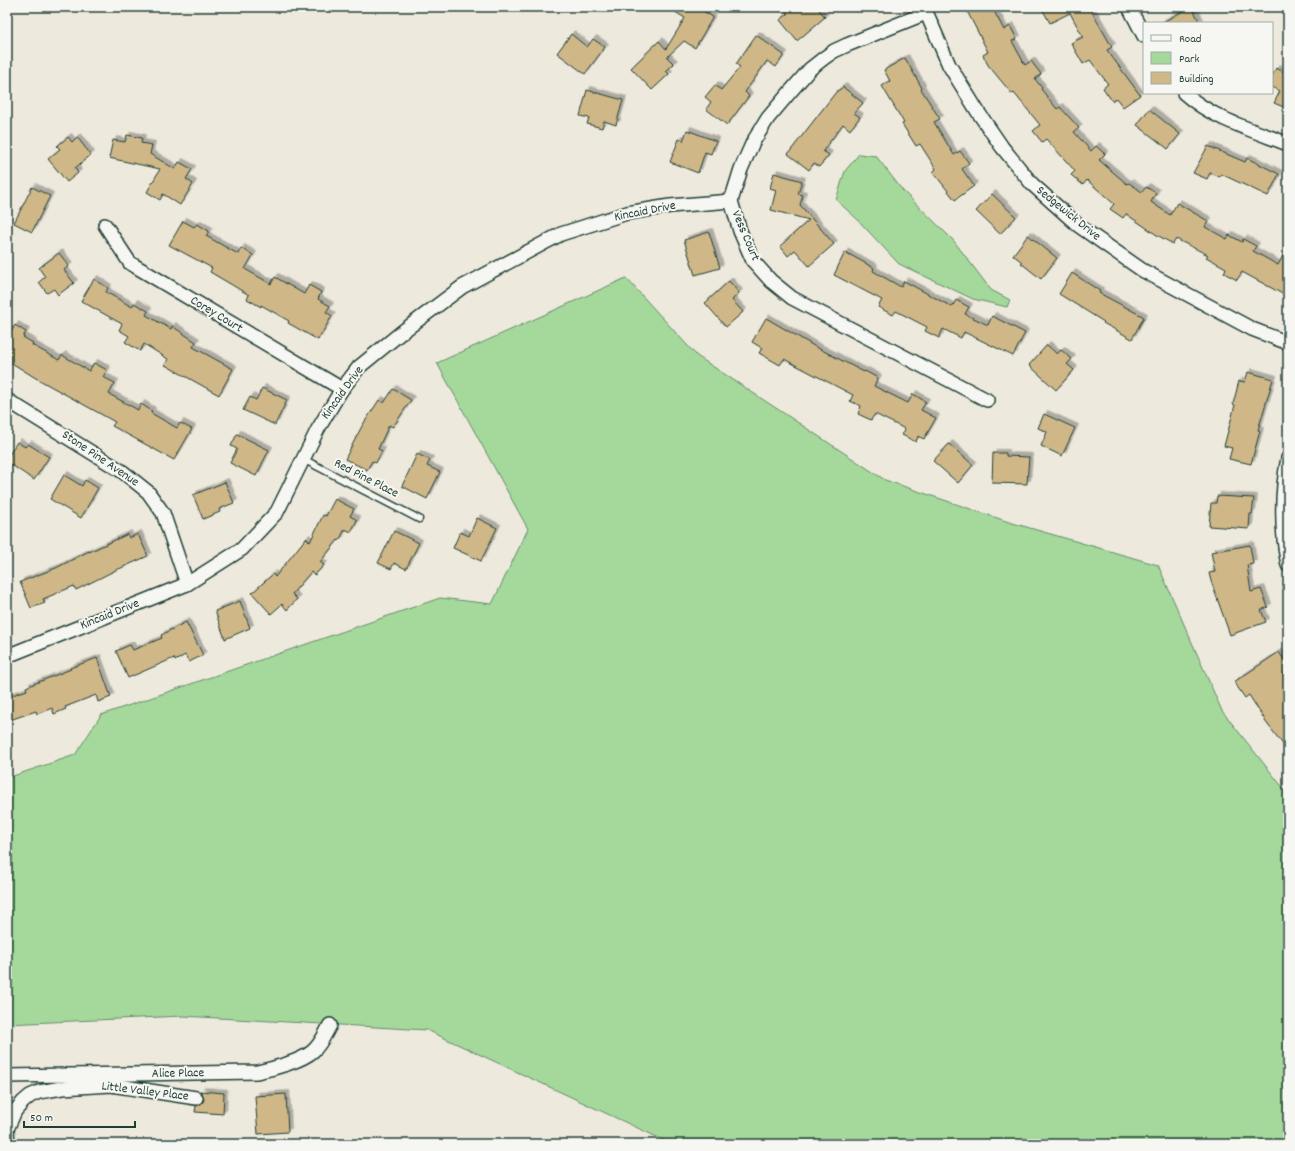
<svg xmlns="http://www.w3.org/2000/svg" width="1295" height="1151" viewBox="0 0 1295 1151" font-family="Dekko,sans-serif">
<style>
.green{fill:#a5d99b;stroke:#628b68}
.building{fill:#cfb787;stroke:#1f3d34;filter:url(#shadow)}
.lines{fill:none;stroke-linecap:round;stroke-linejoin:round}
.lane-casing{stroke:#1f3d34;stroke-width:9}
.street-casing{stroke:#1f3d34;stroke-width:16}
.lane{stroke:#f6f6f2;stroke-width:6}
.street{stroke:#f6f6f2;stroke-width:13}
.labels{text-anchor:middle;dominant-baseline:central;stroke-width:4;stroke-linejoin:round;paint-order:stroke}
.street-label{font-size:13px;fill:#1f3d34;stroke:#f6f6f2}
</style>
<defs>
<filter id="shadow"><feDropShadow dx="3.5" dy="-3.5" stdDeviation="0" flood-color="#0004"/></filter>
</defs>
<rect width="100%" height="100%" fill="#eee9dd"/>
<filter id="ink" filterUnits="userSpaceOnUse"><feTurbulence type="fractalNoise" baseFrequency=".025" numOctaves="2"/><feDisplacementMap in="SourceGraphic" scale="8" xChannelSelector="R" yChannelSelector="G"/><feConvolveMatrix kernelMatrix="1 2 1 2 8 2 1 2 1" color-interpolation-filters="sRGB"/></filter>
<g filter="url(#ink)">
<g class="green">
<path d="M859,154L876,156L903,191L953,240L991,290L1010,300L1007,307L973,299L899,264L856,218L836,200L845,171Z"/>
<path d="M626,278L697,356L885,480L1009,522L1158,565L1222,711L1288,794V1144H672L427,1030L183,1016L7,1024V778L75,755L101,715L440,598L492,604L528,529L437,363Z"/>
</g>
<g class="building">
<path d="M667,7H696L713,17L695,48L684,41L667,57L674,64L666,71L669,74L652,90L631,68L659,41L666,49L685,18Z"/>
<path d="M782,7H817L825,17L797,41L780,20L788,14Z"/>
<path d="M965,7H992L1004,30L1010,26L1017,39L1012,41L1025,65L1031,61L1041,74L1035,79L1042,88L1041,89L1057,109L1060,107L1079,128L1074,132L1091,151L1096,146L1105,154L1099,160L1127,184L1129,183L1142,192L1146,187L1156,193L1151,202L1170,215L1177,203L1208,221L1205,227L1227,239L1229,235L1242,242L1243,239L1256,246L1253,251L1278,265L1288,246V297L1242,272L1237,280L1224,273L1226,268L1206,257L1208,255L1176,239L1173,244L1157,235L1126,214L1123,218L1110,209L1114,204L1087,180L1083,185L1071,175L1075,171L1046,139L1042,142L1033,131L1040,125L1014,93L1012,94L988,65L983,55L988,52Z"/>
<path d="M1041,7H1089L1112,47L1107,50L1140,95L1123,107L1116,98L1112,101L1103,88L1108,84L1090,60L1083,64L1071,43L1083,37L1070,13L1050,23Z"/>
<path d="M1192,7L1200,23H1161L1191,7Z"/>
<path d="M571,34L587,47L593,39L605,47L585,74L557,53Z"/>
<path d="M756,35L784,55L776,67L767,61L745,92L749,96L727,125L706,109L711,102L705,97L715,85L721,90L740,67L736,64Z"/>
<path d="M905,58L922,88L921,89L940,119L934,122L954,155L960,151L969,163L962,169L974,186L955,200L933,172L936,169L920,144L916,146L902,124L904,123L882,86L890,81L884,70Z"/>
<path d="M1276,68L1288,74V109L1274,103L1280,91L1272,87V76Z"/>
<path d="M843,87L863,103L854,113L860,117L850,130L843,124L823,151L829,155L819,167L814,163L809,170L788,154L836,92Z"/>
<path d="M587,90L623,100L616,125L604,121L602,128L587,124L589,118L580,116Z"/>
<path d="M1149,109L1180,134L1168,149L1137,125Z"/>
<path d="M687,130L716,141L711,154L705,152L698,173L670,162L679,139L683,141Z"/>
<path d="M127,135L142,138L141,143L152,145L150,154L175,169L179,162L192,169L186,179L193,184L180,205L163,194L160,200L147,192L160,169L109,158L113,140L125,142Z"/>
<path d="M68,137L72,142L77,137L91,155L75,168L78,173L67,182L48,159L60,149L57,146Z"/>
<path d="M1208,146L1245,162L1247,158L1279,174L1268,196L1221,174L1220,177L1210,173L1207,179L1193,173Z"/>
<path d="M774,173L802,181L798,194L803,195L800,205L834,244L809,266L795,250L788,256L780,246L809,220L771,210L776,190L770,188Z"/>
<path d="M32,187L50,196L32,232L14,223Z"/>
<path d="M992,194L1016,217L1000,234L976,211Z"/>
<path d="M183,221L194,227L197,224L209,231L206,236L238,254L241,248L253,255L245,269L271,284L275,277L304,294L309,285L321,292L318,299L330,306L326,312L332,316L318,340L288,323L289,321L261,305V307L247,299L249,295L210,272L212,268L169,245Z"/>
<path d="M709,232L720,268L695,275L684,240Z"/>
<path d="M1028,235L1057,258L1041,279L1021,263L1022,262L1013,255Z"/>
<path d="M845,252L874,268L873,271L901,287L904,281L952,307L956,300L969,307L965,314L988,325L992,316L1025,333L1013,356L964,332L961,338L943,329L939,338L925,331L927,327L896,311L893,315L878,307L882,300L834,275Z"/>
<path d="M59,253L69,266L64,270L74,283L58,295L54,289L47,293L39,282L45,277L39,268Z"/>
<path d="M1072,273L1100,291L1099,293L1144,317L1132,339L1103,323L1104,322L1059,294Z"/>
<path d="M94,279L108,288L106,292L132,307L134,303L148,311L146,315L171,329L172,326L196,342L193,347L233,369L219,395L165,365L168,359L144,344L140,351L125,342L129,336L119,330L122,324L81,301Z"/>
<path d="M729,281L739,293L732,300L743,312L726,327L705,303Z"/>
<path d="M766,318L814,346L864,372L865,371L878,378L874,386L908,403L913,394L926,402L921,410L936,418L924,439L918,436L916,442L902,435L905,429L875,414L871,420L858,414L861,406L850,401L853,395L784,359L780,365L759,353L762,348L752,342Z"/>
<path d="M15,325L26,332L23,337L33,343L32,345L59,360L62,355L89,371L94,363L107,370L103,377L115,383L109,394L138,410L141,404L152,411L151,413L177,428L180,423L192,429L174,460L112,426L115,422L34,377L7,360V329L11,332Z"/>
<path d="M1047,345L1057,354L1061,350L1072,359L1067,364L1074,370L1056,390L1029,365Z"/>
<path d="M1248,372L1273,379L1258,430L1260,431L1251,464L1229,459L1232,448L1224,446L1235,405L1233,404L1239,381L1245,382Z"/>
<path d="M262,388L287,400L275,425L243,410L250,397L256,400Z"/>
<path d="M393,389L411,400L393,427L389,425L378,449L382,451L376,463L372,461L367,470L345,459L362,426L379,400L384,403Z"/>
<path d="M1044,414L1075,428L1062,456L1041,446L1047,432L1038,428Z"/>
<path d="M237,434L269,450L256,476L230,463L237,449L231,446Z"/>
<path d="M17,442L25,447L28,444L49,457L34,480L7,462V458Z"/>
<path d="M949,444L973,465L958,483L933,461Z"/>
<path d="M993,453H1006V456L1029,457L1027,484L992,483Z"/>
<path d="M417,454L430,460L427,466L440,472L427,499L402,486Z"/>
<path d="M64,475L82,486L85,480L98,488L81,518L50,499Z"/>
<path d="M225,482L234,503L219,509L220,512L203,519L193,495Z"/>
<path d="M1217,496L1254,498L1252,514H1250L1249,529L1209,526L1211,503H1216Z"/>
<path d="M335,499L354,509L350,516L357,520L351,532L345,529L339,541L338,540L320,562L324,565L315,575L311,572L292,594L297,599L287,610L282,604L271,614L252,593L273,574L275,577L306,538L310,542L323,515L326,516Z"/>
<path d="M477,518L497,528L481,561L453,548L460,532L469,536Z"/>
<path d="M394,531L419,543L406,569L394,563L391,569L378,563Z"/>
<path d="M128,534L129,538L138,534L148,556L119,569H118L76,590L74,586L43,599L45,603L31,608L20,582L56,568L89,551V552Z"/>
<path d="M1250,545L1253,564L1247,565L1251,592L1261,589L1268,607L1261,610L1266,622L1230,635L1211,581L1209,573L1215,572L1211,552Z"/>
<path d="M240,601L250,628L225,639L215,611Z"/>
<path d="M186,622L203,655L189,662L185,655L175,661L174,658L128,678L116,651L130,645L133,650L162,638L161,635Z"/>
<path d="M1279,652L1288,666V670L1283,674L1288,681V751L1265,721V720L1249,695L1245,698L1234,682Z"/>
<path d="M97,658L111,697L98,702L96,695L65,707L66,709L54,714L52,708L37,714L36,711L7,721V697L27,690L26,687L71,669L70,668Z"/>
<path d="M200,1091L224,1093L223,1114L195,1112L196,1106L202,1103L204,1100L203,1095Z"/>
<path d="M286,1094L288,1132L258,1134L255,1096Z"/>
</g>
<g class="lines">
<defs>
<path id="lane" d="M303,459L419,519"/>
<g id="street">
<path d="M924,7L949,65L978,112L1002,147L1032,184L1079,226L1142,270L1252,329L1288,343"/>
<path d="M1129,7L1144,36"/>
<path d="M926,13L847,45L834,51L824,58L810,69L790,92L768,118L753,142L741,169L731,201L740,231L753,261L771,281L792,298L987,400"/>
<path d="M1184,93C1213,119 1252,130 1288,144"/>
<path d="M105,225L130,263L342,389"/>
<path d="M7,400L123,472L148,492L163,513L187,584"/>
<path d="M1288,458C1281,491 1281,532 1288,565"/>
<path d="M7,656L187,584L242,549L277,512L318,429L342,389L359,367L402,332L462,287L561,234L627,213L670,206L731,201"/>
<path d="M7,1076L257,1072C272,1069 302,1061 313,1051C321,1044 325,1034 330,1025"/>
<path d="M8,1144L7,1129L15,1111L23,1102L30,1096L39,1092L62,1088L111,1085L196,1098"/>
</g>
</defs>
<use href="#lane" class="lane-casing"/>
<use href="#street" class="street-casing"/>
<use href="#lane" class="lane"/>
<use href="#street" class="street"/>
</g>
</g>
<g class="labels">
<g class="street-label">
<text transform="translate(645 212) rotate(-11)">Kincaid Drive</text>
<text transform="translate(1068 214) rotate(39)">Sedgewick Drive</text>
<text transform="translate(745 236) rotate(67)">Vess Court</text>
<text transform="translate(216 315) rotate(31)">Corey Court</text>
<text transform="translate(343 393) rotate(-54)">Kincaid Drive</text>
<text transform="translate(100 459) rotate(34)">Stone Pine Avenue</text>
<text transform="translate(366 479) rotate(27)">Red Pine Place</text>
<text transform="translate(110 615) rotate(-22)">Kincaid Drive</text>
<text transform="translate(178 1074) rotate(-1)">Alice Place</text>
<text transform="translate(145 1092) rotate(7)">Little Valley Place</text>
</g>
</g>
<rect width="1295" height="1151" fill="none" stroke="#f6f6f2" stroke-width="24"/>
<rect x="12" y="12" width="1271" height="1127" fill="none" stroke="#1f3d34" stroke-width="1.5" filter="url(#ink)"/>
<rect x="1143" y="22" width="130" height="72" fill="#f6f6f2" stroke="#a0aca6"/>
<rect x="1151" y="35" width="20" height="6" fill="#f6f6f2" stroke="#a0aca6"/>
<text x="1179" y="42" font-size="12" fill="#1f3d34">Road</text>
<rect x="1151" y="52" width="20" height="12" fill="#a5d99b" stroke="#a0aca6"/>
<text x="1179" y="62" font-size="12" fill="#1f3d34">Park</text>
<rect x="1151" y="72" width="20" height="12" fill="#cfb787" stroke="#a0aca6"/>
<text x="1179" y="82" font-size="12" fill="#1f3d34">Building</text>
<path d="M24 1121v6h111v-6" fill="none" stroke="#1f3d34" stroke-width="2"/>
<text x="30" y="1121" font-size="12" fill="#1f3d34" stroke="#f6f6f2" stroke-width="3" paint-order="stroke">50 m</text>
</svg>
